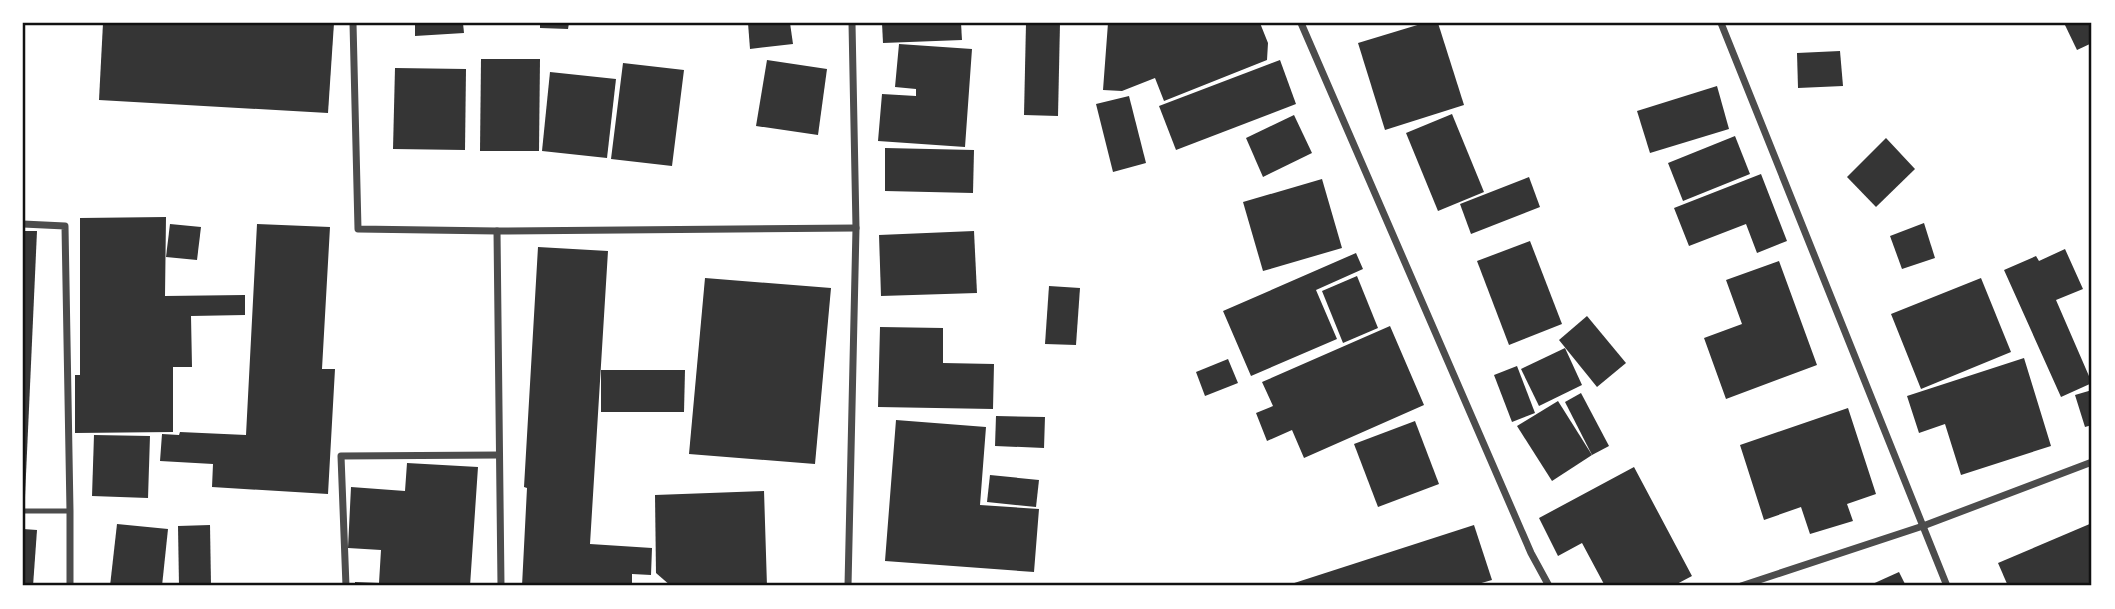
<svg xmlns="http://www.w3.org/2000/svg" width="2115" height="609" viewBox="0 0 2115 609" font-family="'Sofia Sans Condensed',sans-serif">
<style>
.building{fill:#353535}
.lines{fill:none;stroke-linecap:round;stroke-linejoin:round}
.service{stroke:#4c4c4c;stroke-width:5}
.minor{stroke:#4c4c4c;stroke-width:7}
.neatline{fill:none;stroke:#111;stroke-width:2.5}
</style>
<rect width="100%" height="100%" fill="#fff"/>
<g class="building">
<path d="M103,23H334L328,113L99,100Z"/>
<path d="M415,23H463L464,33L415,36Z"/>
<path d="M540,23H569L568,29L540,28Z"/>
<path d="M748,23H790L793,44L750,49Z"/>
<path d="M882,23H961L962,40L883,43Z"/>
<path d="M1026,23H1060L1058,116L1024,115Z"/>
<path d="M1108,23H1260L1268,43L1267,60L1164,101L1155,78L1122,91L1103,90Z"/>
<path d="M1424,23H1438L1464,105L1385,130L1358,43Z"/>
<path d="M2064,23H2092V43L2077,50Z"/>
<path d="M899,44L972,49L965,147L878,141L882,94L916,96V89L895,87Z"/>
<path d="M1840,51L1843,86L1798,88L1797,53Z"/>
<path d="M481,59H540L539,151H480Z"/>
<path d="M767,60L827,69L818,135L756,126Z"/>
<path d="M1280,60L1296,104L1176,150L1159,106Z"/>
<path d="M623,63L684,70L672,166L611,159Z"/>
<path d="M395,68L466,69L465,150L393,149Z"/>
<path d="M550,72L616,79L607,158L542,151Z"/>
<path d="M1717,86L1729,129L1650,153L1637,111Z"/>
<path d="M1129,96L1146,163L1113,172L1096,104Z"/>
<path d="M1452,114L1484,192L1438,211L1406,133Z"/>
<path d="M1294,115L1312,153L1263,177L1246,138Z"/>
<path d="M1735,136L1750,174L1683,201L1668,163Z"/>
<path d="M1886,138L1915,169L1876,207L1847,177Z"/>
<path d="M885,148L974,150L973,193L885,191Z"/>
<path d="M1761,174L1787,241L1757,253L1746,224L1689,246L1674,208Z"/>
<path d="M1529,177L1540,207L1471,234L1460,204Z"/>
<path d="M1322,179L1342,248L1263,271L1243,202Z"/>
<path d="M166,217L165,296L245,295V315L191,316L192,367H173V432L75,433V375H80V218Z"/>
<path d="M1924,223L1935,258L1902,269L1890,236Z"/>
<path d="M170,224L201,227L197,260L166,257Z"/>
<path d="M257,224L330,227L322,369H335L328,494L212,487L213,464L160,461L162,434L179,435L180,432L246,435Z"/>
<path d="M23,231H37L25,497H23Z"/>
<path d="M974,231L977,293L881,296L879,235Z"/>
<path d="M1530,241L1562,324L1509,345L1477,261Z"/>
<path d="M538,247L608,251L590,544L652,548L651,575L632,574V586H522L527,488L524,487Z"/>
<path d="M2065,249L2083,289L2056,300L2092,383L2061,397L2004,270L2036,256L2039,261Z"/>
<path d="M1356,253L1363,269L1316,290L1337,339L1251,376L1223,311Z"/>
<path d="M1779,261L1817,365L1726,399L1704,338L1742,324L1726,280Z"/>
<path d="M1357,276L1378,328L1343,343L1322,291Z"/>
<path d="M705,278L831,288L815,464L689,454Z"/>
<path d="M1981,278L2011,352L1921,389L1891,314Z"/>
<path d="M1049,286L1080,288L1076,345L1045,344Z"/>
<path d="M1587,316L1626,363L1597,387L1559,340Z"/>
<path d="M1390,326L1424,405L1304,458L1292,430L1267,441L1256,413L1273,406L1262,382Z"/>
<path d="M880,327L943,328V363L994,364L993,409L878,407Z"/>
<path d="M1565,348L1582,385L1539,406L1521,369Z"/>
<path d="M2024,358L2051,446L1961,475L1945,424L1919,433L1907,396Z"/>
<path d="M1228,359L1238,383L1205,396L1196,372Z"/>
<path d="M1517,366L1535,413L1512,422L1494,375Z"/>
<path d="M601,370H685L684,412H601Z"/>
<path d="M2092,390V425L2085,427L2075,395Z"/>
<path d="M1581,393L1609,446L1592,455L1565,402Z"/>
<path d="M1558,401L1592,455L1552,481L1517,426Z"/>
<path d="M1848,408L1876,494L1847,504L1853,521L1810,534L1801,507L1764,520L1740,445Z"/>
<path d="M996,416L1045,417L1044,448L995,446Z"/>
<path d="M896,420L986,427L980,505L1039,509L1034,572L885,561Z"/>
<path d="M1415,421L1439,484L1378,507L1354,444Z"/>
<path d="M94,435L150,436L148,498L92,496Z"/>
<path d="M407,463L478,467L470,586H355V582L379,583L381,550L348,548L351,487L405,491Z"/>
<path d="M1634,467L1692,576L1673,586H1605L1582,543L1558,556L1539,518Z"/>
<path d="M990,475L1039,480L1036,507L987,502Z"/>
<path d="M764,491L767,586H671L656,573L655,495Z"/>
<path d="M2092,523V582L2081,586H2008L1998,563Z"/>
<path d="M117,524L168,529L162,586H110Z"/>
<path d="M210,525L211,585L179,586L178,526Z"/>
<path d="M1474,525L1492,580L1471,586H1285Z"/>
<path d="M23,529L37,530L33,586H23Z"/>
<path d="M1899,572L1906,586H1868Z"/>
</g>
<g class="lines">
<path class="service" d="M23,511H70"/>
<g class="minor">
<path d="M353,23L358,229L497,231L856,228"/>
<path d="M1301,23L1531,553L1549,586"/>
<path d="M1721,23L1947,586"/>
<path d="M23,224L65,226L70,511V586"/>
<path d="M497,231L501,586"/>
<path d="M346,586L341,456L499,455"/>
<path d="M848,586L856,228L852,23"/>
<path d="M1741,586L1923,526L2092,462"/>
</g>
</g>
<rect width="2115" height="609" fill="none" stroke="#ffffff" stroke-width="49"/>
<rect x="24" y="24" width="2066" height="560" class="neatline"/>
</svg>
